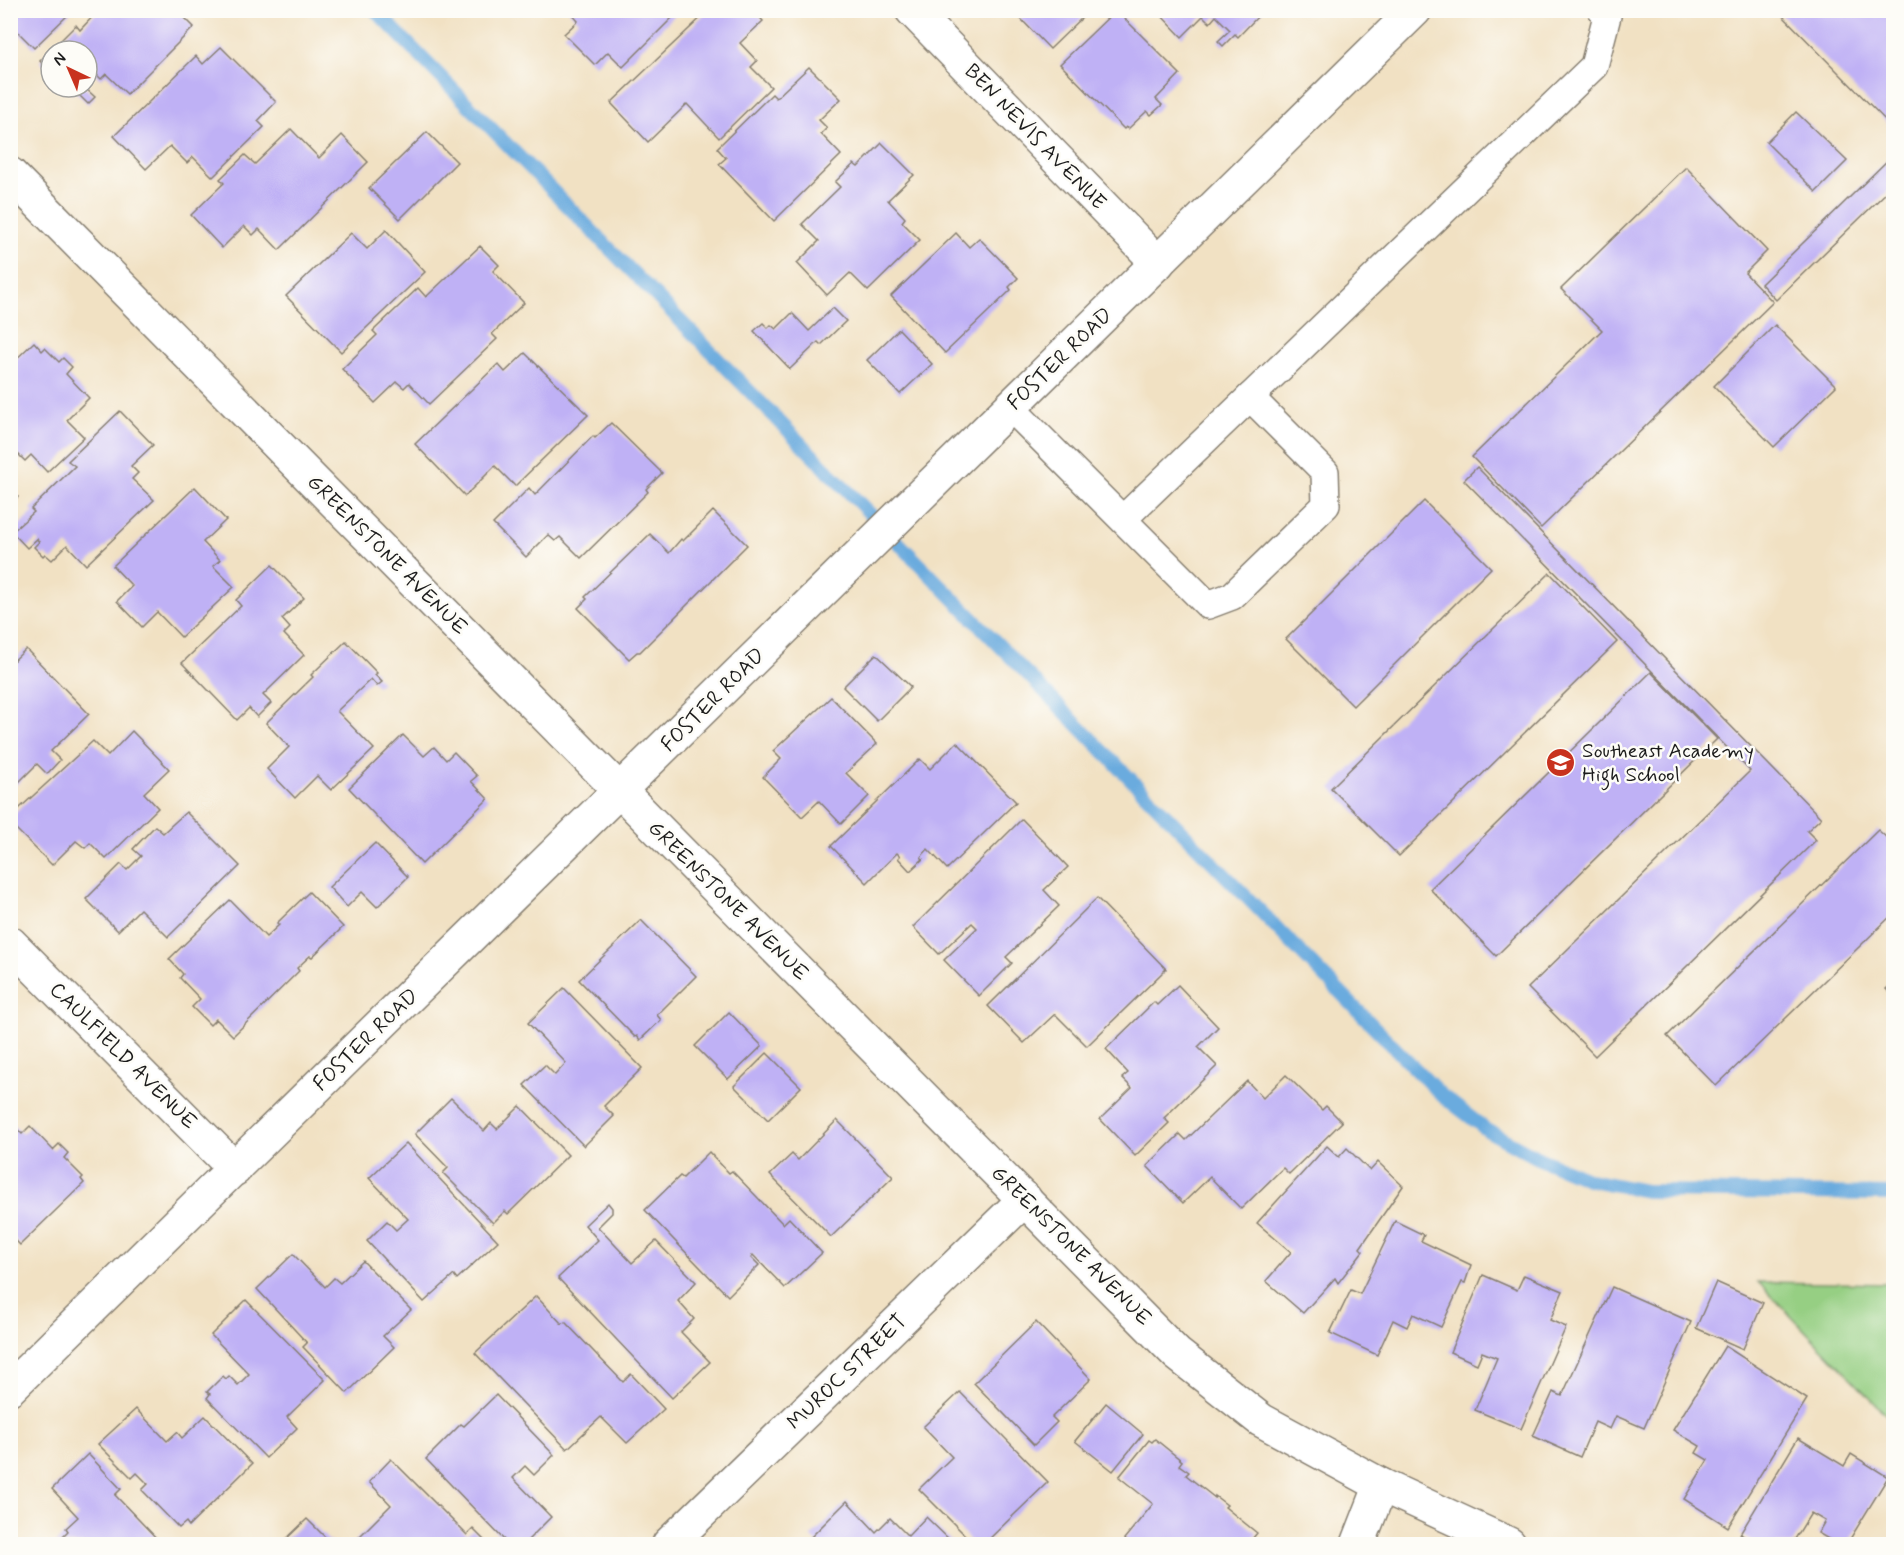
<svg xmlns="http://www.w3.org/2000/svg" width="1904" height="1555" viewBox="0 0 1904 1555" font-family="Mynerve,sans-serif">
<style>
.green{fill:#96cf83;stroke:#597650;stroke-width:1.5}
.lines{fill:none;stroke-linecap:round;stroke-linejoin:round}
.stream{stroke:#6aabde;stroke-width:14}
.building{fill:#bfb1f5}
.lane-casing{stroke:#867e70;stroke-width:30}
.street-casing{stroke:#867e70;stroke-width:36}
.lane{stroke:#fff;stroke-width:27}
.street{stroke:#fff;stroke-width:33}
.labels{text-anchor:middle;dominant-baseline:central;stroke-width:5;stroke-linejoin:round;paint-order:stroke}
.street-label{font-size:21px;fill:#1c1c1c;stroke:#fdfcf7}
.poi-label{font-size:21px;fill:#1c1c1c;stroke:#fdfcf7;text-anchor:start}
</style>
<rect width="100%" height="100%" fill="#fdfcf7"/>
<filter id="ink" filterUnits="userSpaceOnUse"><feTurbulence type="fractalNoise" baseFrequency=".0167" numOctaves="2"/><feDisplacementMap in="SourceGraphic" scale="12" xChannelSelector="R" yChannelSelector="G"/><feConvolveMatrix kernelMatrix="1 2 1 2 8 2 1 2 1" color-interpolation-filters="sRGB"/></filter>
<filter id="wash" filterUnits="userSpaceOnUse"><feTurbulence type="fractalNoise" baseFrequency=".008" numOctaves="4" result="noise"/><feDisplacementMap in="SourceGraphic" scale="24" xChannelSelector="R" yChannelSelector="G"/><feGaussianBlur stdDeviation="1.35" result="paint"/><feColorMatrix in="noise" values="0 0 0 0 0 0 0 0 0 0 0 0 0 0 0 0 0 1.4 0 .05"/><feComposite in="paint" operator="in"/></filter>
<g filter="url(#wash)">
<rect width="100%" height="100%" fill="#f1e1c3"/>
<path class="green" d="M1758,1282L1893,1284V1422Z"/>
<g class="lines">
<path class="stream" d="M375,10L1440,1094L1487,1130L1540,1159L1590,1180L1646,1191L1894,1194"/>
</g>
<g id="blocks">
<g class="building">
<path d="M10,10H73L34,48L10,24Z"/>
<path d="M99,10H189L183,16L194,27L127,94L106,74L101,79L94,72L87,79V51H51V73L40,61L76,25L80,30Z"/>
<path d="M568,10H680L623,67L608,52L595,65L564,34L578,21Z"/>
<path d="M709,10H753L763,21L740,43L757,61L751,67L771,87L719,138L687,104L648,142L611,103Z"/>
<path d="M1018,10H1079L1084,16L1050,49L1020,18L1023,15Z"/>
<path d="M1116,10L1180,74L1156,99L1162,105L1151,115L1147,111L1128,129L1126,127L1124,129L1060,64Z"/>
<path d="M1156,10H1264L1238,37L1235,34L1223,46L1218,41L1230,30L1216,16L1210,23L1203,16L1182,37Z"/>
<path d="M1777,10H1894V129Z"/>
<path d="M221,47L276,102L258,121L264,127L213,177L193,157L187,163L170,146L146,169L114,136L196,56L203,64Z"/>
<path d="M809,67L841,99L819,120L827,128L821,134L841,155L774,221L719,164L726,158L717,148L772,94L776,98Z"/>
<path d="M65,87H84L95,97L88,104L75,91L72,94Z"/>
<path d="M1796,112L1847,161L1816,192L1766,142Z"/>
<path d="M291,129L319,158L342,135L368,162L279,250L259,229L253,235L244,226L222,248L191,215L224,183L220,179L245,155L255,164Z"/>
<path d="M427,132L457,162L400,219L369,188Z"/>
<path d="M882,143L914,175L888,200L905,218L902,222L920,240L868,291L850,273L827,295L797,263L819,241L802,224L840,187L835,182L854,164L858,167Z"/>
<path d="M1894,154V185L1776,300L1761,284Z"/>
<path d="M1686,167L1767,251L1745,273L1773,302L1541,528L1472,457L1602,330L1561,289Z"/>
<path d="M386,230L425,272L341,352L286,296L351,233L367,249Z"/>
<path d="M956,233L969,247L979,238L1018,278L1009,287L1011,290L945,353L891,296Z"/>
<path d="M480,246L499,265L493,271L524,303L492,334L497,339L429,404L409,383L404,388L397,382L375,403L342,369L377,335L373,331L418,288L426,297Z"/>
<path d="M833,308L846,321L821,345L818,342L790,369L754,331L763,323L768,328L771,325L776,329L792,313L809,331Z"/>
<path d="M1775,325L1836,386L1774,447L1714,386Z"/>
<path d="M899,329L932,364L900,394L867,360Z"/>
<path d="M34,342L42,351L45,348L59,362L63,358L72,367L66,374L89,398L67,420L84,437L47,472L31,455L25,461L10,446V365Z"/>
<path d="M525,353L588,415L515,486L495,466L465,496L415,444L498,364L505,372Z"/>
<path d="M120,411L153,445L131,466L138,473L132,479L154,500L86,565L67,545L52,560L45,554L43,556L34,547L39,542L37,539L27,548L12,532L34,512L31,509L75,466L68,461Z"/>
<path d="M611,423L662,473L646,489L648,492L581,558L560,537L555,541L548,535L526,557L493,524L529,488L535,495L593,436L595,438Z"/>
<path d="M1477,467L1821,818L1807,831L1816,840L1595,1056L1528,988L1750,771L1464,480Z"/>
<path d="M195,487L226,520L203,542L220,560L213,566L234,587L181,637L157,612L142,627L117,601L132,586L113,566Z"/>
<path d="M10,489L18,497L10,503Z"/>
<path d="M1424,501L1491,568L1353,706L1286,639Z"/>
<path d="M713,511L747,545L640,652H637L629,659L578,608L587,599L585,597L650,534L669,553L681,539L683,541Z"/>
<path d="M272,565L304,598L282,619L290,628L284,634L304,655L263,695L271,703L257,717L249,708L237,720L182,663L241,606L236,600Z"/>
<path d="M1550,573L1617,642L1399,856L1331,788Z"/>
<path d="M346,641L377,673L375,675L382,682L377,686L371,679L337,711L374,749L331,790L317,776L295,798L267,769L289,747L266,723L313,677L311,675Z"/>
<path d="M26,649L89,714L51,751L60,760L47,774L37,764L16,785L10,779V664Z"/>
<path d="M876,654L911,687L877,721L843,687Z"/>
<path d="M1651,672L1717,739L1496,956L1430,889Z"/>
<path d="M831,697L877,744L846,773L869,796L841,824L819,801L802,817L763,777L781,759L773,751Z"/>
<path d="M132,731L169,769L144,793L158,808L106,859L90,843L85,848L76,841L52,865L10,823V817L93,741L108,756Z"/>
<path d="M403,735L424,756L434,747L446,760L454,752L477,776L471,781L488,799L422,864L349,788Z"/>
<path d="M957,742L1016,802L947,869L928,849L921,857L923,859L910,871L898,858L900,856L897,853L867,883L831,846L920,759L930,769Z"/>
<path d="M186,812L240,866L168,937L140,909L118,931L86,899L121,864L127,870L141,856L133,849L155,826L163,833Z"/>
<path d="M1022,819L1068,867L1044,890L1059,906L1006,957L1012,963L979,996L944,960L977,928L972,923L939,954L913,927Z"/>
<path d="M1878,830L1894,844V913L1716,1086L1667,1036Z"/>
<path d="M375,843L408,877L377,907L362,892L347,907L329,887Z"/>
<path d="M309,892L343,927L312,957L310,956L297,968L299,971L233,1036L216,1019L210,1025L192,1007L200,999L180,978L183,974L169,959L230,900L266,937L279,925L277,923Z"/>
<path d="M1097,898L1166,969L1087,1046L1055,1014L1024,1043L988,1006Z"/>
<path d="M641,920L696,976L657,1015L661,1020L640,1040L637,1036L635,1037L579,980Z"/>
<path d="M1894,982V997L1886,989Z"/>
<path d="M1178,985L1218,1027L1198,1047L1217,1066L1164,1118L1169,1123L1135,1156L1100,1119L1132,1088L1122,1078L1128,1073L1106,1049L1154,1002L1157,1005Z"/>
<path d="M564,988L642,1068L604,1106L614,1116L584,1146L524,1085L545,1065L555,1075L566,1063L528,1023Z"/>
<path d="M729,1012L762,1046L728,1079L695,1046Z"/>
<path d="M767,1053L801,1087L768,1120L734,1086Z"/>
<path d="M1286,1075L1322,1110L1326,1106L1342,1122L1289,1174L1283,1168L1241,1209L1210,1177L1183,1203L1147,1166L1180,1134L1186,1140L1247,1081L1263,1098Z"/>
<path d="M451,1098L484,1131L491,1123L497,1129L520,1106L568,1155L508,1214L505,1211L493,1223L443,1173L448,1168L415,1134Z"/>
<path d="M837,1120L893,1177L831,1237L770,1175L792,1154L798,1160Z"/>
<path d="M10,1122L22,1134L30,1126L53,1150L59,1144L68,1153L64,1158L83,1177L81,1179L84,1183L20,1245L10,1235Z"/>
<path d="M406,1143L498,1241L457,1279L454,1275L424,1302L367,1241L387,1221L396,1230L408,1219L369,1178Z"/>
<path d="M1327,1146L1339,1157L1347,1148L1370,1171L1378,1162L1403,1186L1360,1248L1363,1251L1338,1283L1335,1278L1303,1313L1266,1281L1291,1252L1257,1223Z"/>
<path d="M709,1152L729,1173L732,1171L783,1224L789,1218L822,1253L785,1288L753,1255L751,1257L759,1265L728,1296L645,1210L680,1176L683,1178Z"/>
<path d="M608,1203L612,1208V1213L598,1227L632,1263L656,1241L696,1282L678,1301L694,1319L681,1332L710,1362L672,1398L558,1278L598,1240L585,1225Z"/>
<path d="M1395,1221L1424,1235L1421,1241L1471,1265L1465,1283L1462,1282L1441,1327L1413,1314L1407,1327L1393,1320L1377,1355L1330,1333L1351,1290L1360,1294Z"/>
<path d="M293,1254L325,1287L334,1278L340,1283L363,1261L411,1310L383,1336L394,1347L347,1393L303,1347L307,1343L257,1289Z"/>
<path d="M1483,1275L1517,1290L1524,1275L1563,1291L1550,1320L1566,1327L1521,1429L1475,1410L1497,1358L1482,1352L1477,1364L1450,1352Z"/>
<path d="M1716,1282L1763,1303L1743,1349L1696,1328Z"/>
<path d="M1612,1287L1691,1322L1644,1428L1616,1416L1610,1429L1595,1422L1580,1457L1533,1436L1553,1392L1562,1396Z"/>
<path d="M536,1296L562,1324L565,1322L623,1382L631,1374L664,1409L627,1443L601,1417L567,1449L475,1353Z"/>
<path d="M246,1300L325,1380L287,1417L297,1428L266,1458L207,1398L210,1394L207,1392L223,1376L226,1379L229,1376L238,1385L249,1374L211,1335Z"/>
<path d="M1036,1322L1091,1379L1052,1417L1057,1422L1034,1445L974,1383Z"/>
<path d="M1725,1346L1807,1399L1728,1527L1684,1499L1708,1460L1696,1453L1700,1446L1673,1430Z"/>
<path d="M960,1392L1048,1482L984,1544H974L919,1489L952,1457L923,1427Z"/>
<path d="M496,1395L554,1455L534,1475L525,1466L513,1478L551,1517L524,1544H508L426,1459L461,1424L464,1426Z"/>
<path d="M1106,1403L1143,1434L1113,1471L1075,1441Z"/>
<path d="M136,1409L167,1441L177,1432L182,1438L205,1416L252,1464L189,1526L186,1522L179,1528L142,1490L148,1484L137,1473L132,1478L98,1444Z"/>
<path d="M1798,1438L1844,1466L1851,1454L1888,1477L1847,1544H1837L1818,1533L1825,1521L1811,1513L1792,1544H1757L1740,1534Z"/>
<path d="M1155,1439L1182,1461L1179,1465L1189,1472L1186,1475L1215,1498V1496L1227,1505L1225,1507L1257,1533L1248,1544H1131L1124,1539L1153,1504L1119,1477L1149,1440L1152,1442Z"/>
<path d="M88,1454L121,1489L115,1495L162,1544H55L68,1531L66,1528L78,1517L52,1489Z"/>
<path d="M391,1459L467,1535L473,1529L488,1544H352L391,1505L369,1482Z"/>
<path d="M847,1501L876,1532L890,1518L908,1536L926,1517L954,1544H819L811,1537Z"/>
<path d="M307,1519L332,1544H281Z"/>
</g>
</g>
</g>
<g filter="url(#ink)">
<use href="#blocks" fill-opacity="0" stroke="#867e70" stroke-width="1.5"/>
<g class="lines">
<defs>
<g id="lane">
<path d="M1011,408L1208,605L1232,596L1326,505L1325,472L1250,397L1594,66L1607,16L1602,10"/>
<path d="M1123,519L1250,397"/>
</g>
<g id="street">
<path d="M912,10L1158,263"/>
<path d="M10,174L1177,1354L1261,1420L1381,1485L1509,1544"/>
<path d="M10,943L235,1169"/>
<path d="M10,1388L1415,10"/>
<path d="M669,1544L1025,1199"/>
<path d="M1358,1544L1381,1485"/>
</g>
</defs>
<use href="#lane" class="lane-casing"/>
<use href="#street" class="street-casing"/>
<use href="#lane" class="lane"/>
<use href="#street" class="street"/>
</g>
</g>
<defs>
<symbol id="school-disc" viewBox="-11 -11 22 22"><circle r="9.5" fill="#c8321e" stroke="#fdfcf7"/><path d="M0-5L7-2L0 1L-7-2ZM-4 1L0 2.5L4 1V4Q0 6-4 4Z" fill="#fff"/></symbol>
</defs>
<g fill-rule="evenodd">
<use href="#school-disc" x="1544" y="746" width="33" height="33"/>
</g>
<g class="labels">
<g class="street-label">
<text transform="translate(1035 137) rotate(46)">BEN NEVIS AVENUE</text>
<text transform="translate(1060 359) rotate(-44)">FOSTER ROAD</text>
<text transform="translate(387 555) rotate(45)">GREENSTONE AVENUE</text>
<text transform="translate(713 700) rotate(-45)">FOSTER ROAD</text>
<text transform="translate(728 901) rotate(45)">GREENSTONE AVENUE</text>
<text transform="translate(366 1040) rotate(-44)">FOSTER ROAD</text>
<text transform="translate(123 1056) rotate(45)">CAULFIELD AVENUE</text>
<text transform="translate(1071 1246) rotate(45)">GREENSTONE AVENUE</text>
<text transform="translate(847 1372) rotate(-44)">MUROC STREET</text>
</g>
<g class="poi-label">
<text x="1582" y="751">Southeast Academy<tspan x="1582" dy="24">High School</tspan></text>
</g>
</g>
<rect width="1904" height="1555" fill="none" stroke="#fdfcf7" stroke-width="36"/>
<g transform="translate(69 69) rotate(316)"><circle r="28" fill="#fdfcf7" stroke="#a3a29f" stroke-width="1.5"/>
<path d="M0-4.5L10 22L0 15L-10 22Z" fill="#c8321e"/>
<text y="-9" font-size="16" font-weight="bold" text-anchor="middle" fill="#1c1c1c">N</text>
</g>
</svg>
